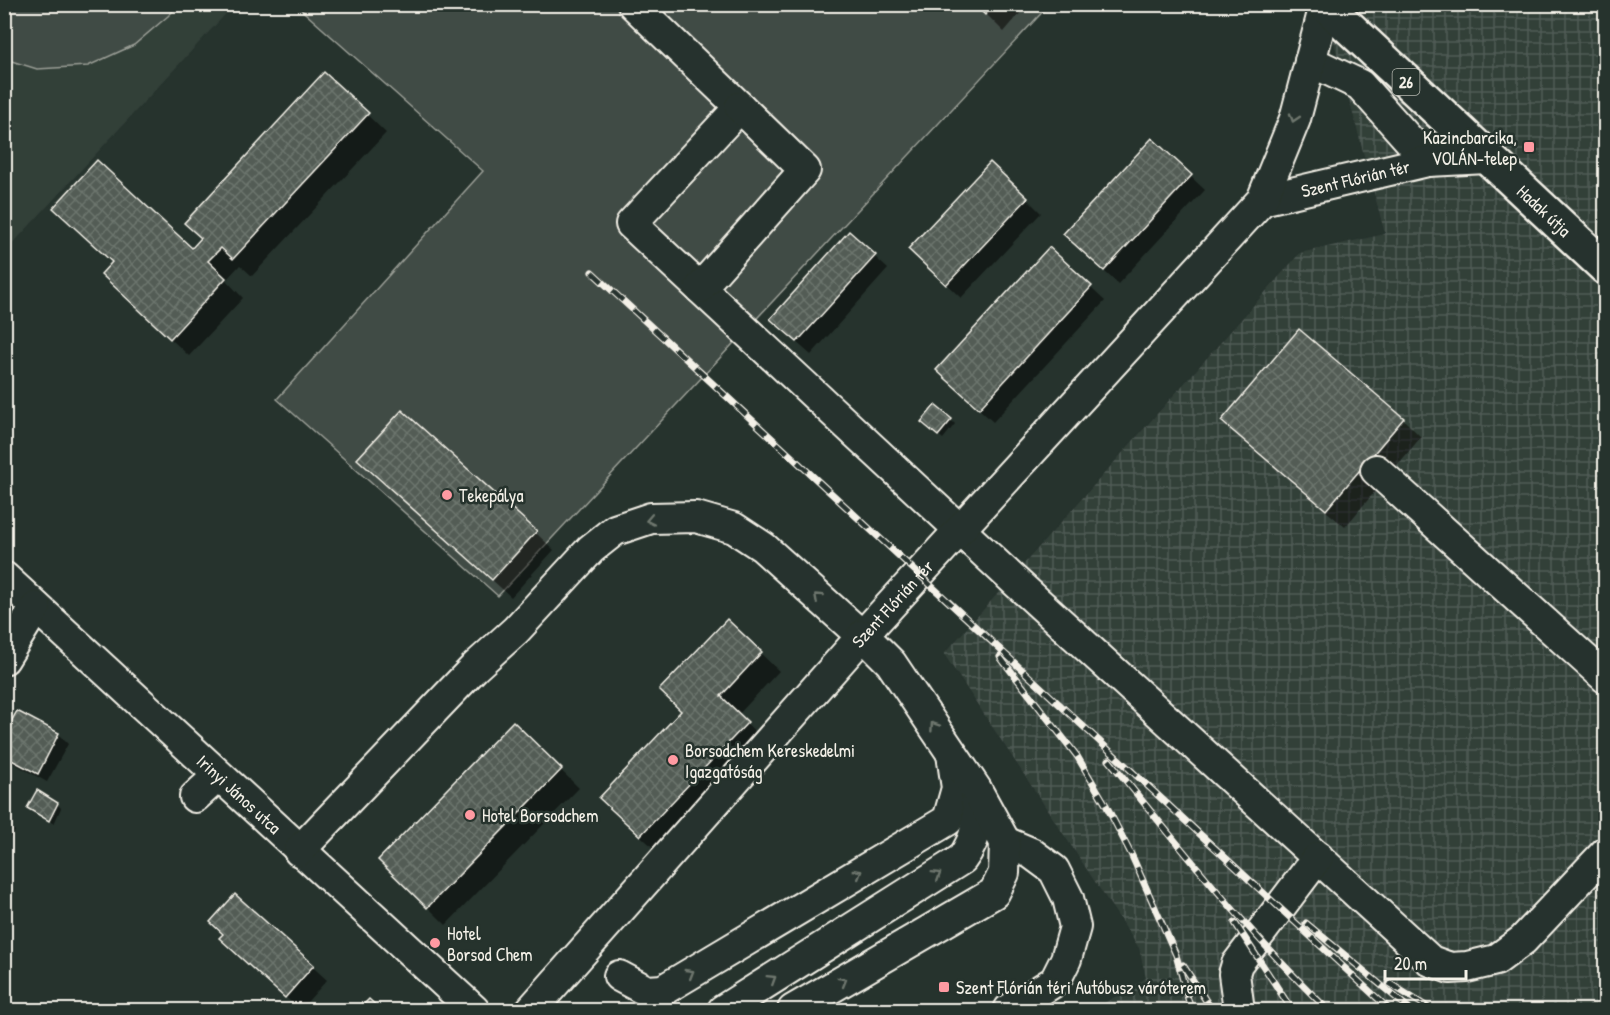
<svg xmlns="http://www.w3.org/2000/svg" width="1610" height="1015" viewBox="0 0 1610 1015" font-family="'Patrick Hand',sans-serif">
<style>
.built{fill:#333f39}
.industrial{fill:url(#industrial-grid)}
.grass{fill:#414b45;stroke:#9a9e96;stroke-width:1.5}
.shadow{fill:#0007}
.building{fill:url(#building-cross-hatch);stroke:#f4f1e8;stroke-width:1.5}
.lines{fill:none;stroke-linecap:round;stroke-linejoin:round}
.minor-casing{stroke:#f4f1e8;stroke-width:34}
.major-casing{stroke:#f4f1e8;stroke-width:38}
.minor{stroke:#26332d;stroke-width:30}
.major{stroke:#26332d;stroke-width:33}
.rail-casing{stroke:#f4f1e8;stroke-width:7}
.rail{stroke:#26332d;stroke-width:4.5;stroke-dasharray:14;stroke-linecap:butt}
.oneway{stroke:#6e766e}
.poi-dot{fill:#ff9aa2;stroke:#26332d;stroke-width:2}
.labels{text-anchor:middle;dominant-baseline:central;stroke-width:5;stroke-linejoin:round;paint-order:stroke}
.shield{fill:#26332d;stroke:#b6b8b0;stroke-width:1.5}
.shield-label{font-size:16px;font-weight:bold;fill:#f4f1e8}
.poi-label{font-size:18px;fill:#f4f1e8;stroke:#26332d;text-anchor:start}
.street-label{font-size:18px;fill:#f4f1e8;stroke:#26332d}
</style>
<defs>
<pattern id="industrial-grid" width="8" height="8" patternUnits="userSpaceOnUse" patternTransform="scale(1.5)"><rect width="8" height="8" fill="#333f39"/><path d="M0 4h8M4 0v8" fill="none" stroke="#515b56"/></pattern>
<pattern id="building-cross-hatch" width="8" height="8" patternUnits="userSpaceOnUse" patternTransform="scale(1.5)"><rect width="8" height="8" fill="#525c55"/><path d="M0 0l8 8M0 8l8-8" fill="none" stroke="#6c746d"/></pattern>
</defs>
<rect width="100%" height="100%" fill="#26332d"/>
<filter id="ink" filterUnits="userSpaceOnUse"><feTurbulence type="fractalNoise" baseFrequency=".0167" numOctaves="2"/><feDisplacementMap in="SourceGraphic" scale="12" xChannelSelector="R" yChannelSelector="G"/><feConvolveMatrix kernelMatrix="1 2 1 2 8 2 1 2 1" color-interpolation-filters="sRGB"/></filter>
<g filter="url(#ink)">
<path class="built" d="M5,5H234L5,252Z"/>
<path class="industrial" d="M1324,5H1605V1010H1093L1146,978L1139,948L944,654L1300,253L1385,234Z"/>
<g class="grass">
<path d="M4,5L5,4L179,5L168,16L134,45L88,66L37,69L5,59Z"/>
<path d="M296,5H1049L498,596L277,399L483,171Z"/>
</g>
<g class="shadow">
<path d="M976,4H1028L1004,32Z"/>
<path d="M325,74L386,133L252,276L240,265L226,280L243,298L189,356L121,292L192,250L202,239Z"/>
<path d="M1152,140L1205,190L1118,284L1079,248Z"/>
<path d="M1027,199L1041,213L961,298L924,263Z"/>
<path d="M1049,249L1105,301L993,422L952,384Z"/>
<path d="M874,256L888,269L811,355L786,333Z"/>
<path d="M1403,419L1421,437L1345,527L1241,439L1223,421Z"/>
<path d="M951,420L955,424L943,439L928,426Z"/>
<path d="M377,477L535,532L554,550L511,597Z"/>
<path d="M727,621L779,671L738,715L765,741L659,853L619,816L683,711Z"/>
<path d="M18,713L59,735L68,744L47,782L4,758V737Z"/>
<path d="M513,723L579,788L446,925L380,860Z"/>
<path d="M57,804L61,808L54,824L29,808Z"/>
<path d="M4,821L15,831L4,849Z"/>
<path d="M235,896L327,980L300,1010L235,952L224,935Z"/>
</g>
<g class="building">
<path d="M974,4H994L985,15Z"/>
<path d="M324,72L369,113L233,259L221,248L208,261L226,278L170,339L101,274L112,262L53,208L97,160L192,248L201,238L184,223Z"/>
<path d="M1152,138L1192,175L1104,271L1063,234Z"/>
<path d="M990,162L1028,198L946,285L908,249Z"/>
<path d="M849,231L876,255L797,342L770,319Z"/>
<path d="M1049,247L1092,286L979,409L936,370Z"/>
<path d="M1299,329L1404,418L1326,510L1221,421Z"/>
<path d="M935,405L952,419L938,436L921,422Z"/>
<path d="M402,410L537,531L492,580L357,459Z"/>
<path d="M727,619L762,652L721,696L748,722L640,836L599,798L681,711L659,690Z"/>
<path d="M17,711L59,733L38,774L4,756V734Z"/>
<path d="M513,721L562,769L427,908L378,860Z"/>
<path d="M37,790L58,803L49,821L27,808Z"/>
<path d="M235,894L314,965L285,998L219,938L223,934L210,922Z"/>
<path d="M369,999L381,1010H358Z"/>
</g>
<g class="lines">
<defs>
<g id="minor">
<path d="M633,4L740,107L631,224L1018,584L1431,961L1450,968L1467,967L1496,960L1523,940L1606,852"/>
<path d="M1310,61L1360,85L1428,161"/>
<path id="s1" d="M1262,200L1428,161L1487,158"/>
<path d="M700,288L805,170L740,107"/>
<path d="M1376,470L1606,678"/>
<path id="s2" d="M4,577L474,1010"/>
<path d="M4,659L36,607"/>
<path d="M195,797L218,776"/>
<path d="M1005,842L1031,853L1054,870L1068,898L1075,927L1066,959L1055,981L1009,1010"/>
<path d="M299,851L475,667L516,630L591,549L615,530L651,518L696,517L734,528L763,547L862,636"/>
<path d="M619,976L647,991L663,990L948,820L957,788L952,754"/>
<path id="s3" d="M531,1010L864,634L1262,200L1295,119L1325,5"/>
<path d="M723,1010L962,859C978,837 979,819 976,793"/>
<path d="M793,1010L994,893L1004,873L1005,842L976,789L891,663L863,635"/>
<path d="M1239,1010L1234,974L1237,964L1318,857"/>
</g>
<g id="major">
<path id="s4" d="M1324,4L1606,268"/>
</g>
</defs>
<use href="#minor" class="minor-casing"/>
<use href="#major" class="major-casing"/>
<use href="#minor" class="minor"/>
<use href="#major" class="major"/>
<defs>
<g id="rail">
<path d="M592,272L1390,1010"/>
<path d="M1000,657L1077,756L1106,805L1132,856L1176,955L1191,1010"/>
<path d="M1109,760C1179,846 1248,933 1328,1010"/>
<path d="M1235,923L1292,1010"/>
<path d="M1306,923L1411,1010"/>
<path d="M1183,965L1212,1010"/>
<path d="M1389,983L1432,1010"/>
</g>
</defs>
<use href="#rail" class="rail-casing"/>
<use href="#rail" class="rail"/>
</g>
<defs><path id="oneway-chevron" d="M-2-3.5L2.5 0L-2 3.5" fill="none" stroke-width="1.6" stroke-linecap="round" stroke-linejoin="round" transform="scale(1.5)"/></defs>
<g class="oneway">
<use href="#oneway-chevron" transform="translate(1294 118) rotate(108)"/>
<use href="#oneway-chevron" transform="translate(650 520) rotate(169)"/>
<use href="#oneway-chevron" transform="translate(818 597) rotate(-138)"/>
<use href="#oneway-chevron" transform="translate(934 726) rotate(-124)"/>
<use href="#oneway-chevron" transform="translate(858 873) rotate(-31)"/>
<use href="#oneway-chevron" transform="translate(937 875) rotate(-32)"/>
<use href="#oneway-chevron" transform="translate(690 973) rotate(-31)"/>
<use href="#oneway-chevron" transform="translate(772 979) rotate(-32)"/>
<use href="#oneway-chevron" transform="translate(843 981) rotate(-30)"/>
</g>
</g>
<g class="poi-dot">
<rect x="1523" y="141" width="12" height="12" rx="3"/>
<circle cx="447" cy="495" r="6"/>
<circle cx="673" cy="760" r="6"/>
<circle cx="470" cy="815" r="6"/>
<circle cx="435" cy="943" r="6"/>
<rect x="938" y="981" width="12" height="12" rx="3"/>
</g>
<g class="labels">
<rect class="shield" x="1392.5" y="69" width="27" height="26" rx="4.5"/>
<g class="shield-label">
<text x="1406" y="82">26</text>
</g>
<g class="poi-label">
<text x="1517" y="137" text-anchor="end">Kazincbarcika,<tspan x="1517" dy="21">VOLÁN-telep</tspan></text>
<text x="459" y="495">Tekepálya</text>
<text x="685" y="750">Borsodchem Kereskedelmi<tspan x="685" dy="21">Igazgatóság</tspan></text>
<text x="482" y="815">Hotel Borsodchem</text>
<text x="447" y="933">Hotel<tspan x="447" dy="21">Borsod Chem</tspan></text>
<text x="956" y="987">Szent Flórián téri Autóbusz váróterem</text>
</g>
<g class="street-label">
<text stroke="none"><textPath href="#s1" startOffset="96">Szent Flórián tér</textPath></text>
<text stroke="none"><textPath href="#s4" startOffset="302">Hadak útja</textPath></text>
<text stroke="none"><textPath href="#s3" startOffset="544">Szent Flórián tér</textPath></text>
<text stroke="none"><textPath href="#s2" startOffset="320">Irinyi János utca</textPath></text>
</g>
</g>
<rect width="1610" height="1015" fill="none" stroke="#26332d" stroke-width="24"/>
<rect x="12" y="12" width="1586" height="991" fill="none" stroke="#f4f1e8" stroke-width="2" filter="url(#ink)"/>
<path d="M1385 970v9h81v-9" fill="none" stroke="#f4f1e8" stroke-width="3"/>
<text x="1394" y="970" font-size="18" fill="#f4f1e8" stroke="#26332d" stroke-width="4.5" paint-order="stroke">20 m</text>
</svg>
